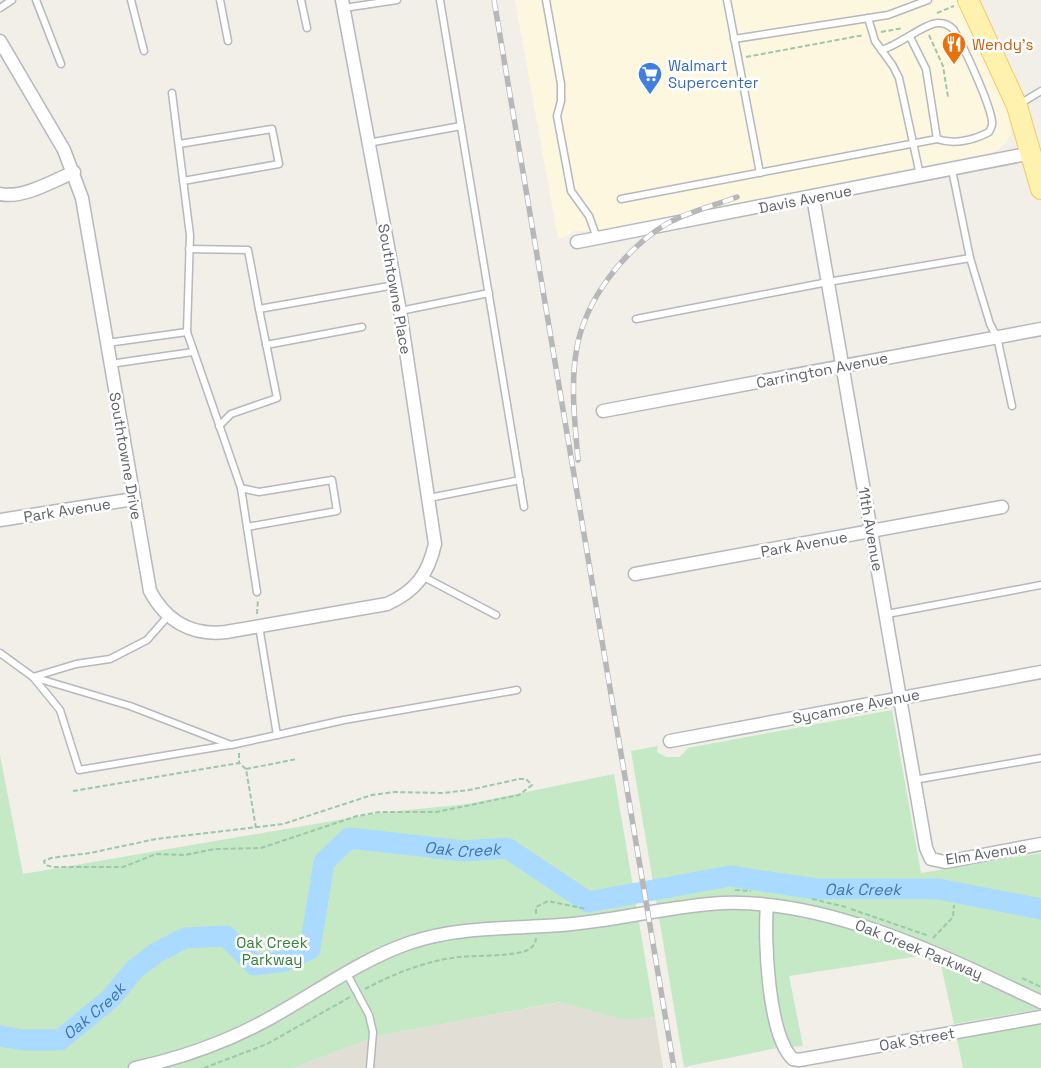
<svg xmlns="http://www.w3.org/2000/svg" width="1041" height="1068" viewBox="0 0 1041 1068" font-family="'Space Grotesk',sans-serif">
<style>
.commercial{fill:#fef7e0}
.education{fill:#e1ded6}
.green{fill:#c5e8c5}
.lines{fill:none;stroke-linecap:round;stroke-linejoin:round}
.river{stroke:#aadaff;stroke-width:21}
.lane-casing{stroke:#b5b8bc;stroke-width:9}
.street-casing{stroke:#b5b8bc;stroke-width:15}
.primary-casing{stroke:#f2c960;stroke-width:22}
.path{stroke:#9cc7a9;stroke-width:2;stroke-dasharray:5 2.5;stroke-linecap:butt}
.lane{stroke:#fff;stroke-width:6}
.street{stroke:#fff;stroke-width:12}
.primary{stroke:#fff2af;stroke-width:20}
.rail-casing{stroke:#b6b7b8;stroke-width:5.5}
.rail{stroke:#fff;stroke-width:4;stroke-dasharray:11;stroke-linecap:butt}
.labels{text-anchor:middle;dominant-baseline:central;stroke-width:5;stroke-linejoin:round;paint-order:stroke}
.food-label{font-size:15px;fill:#c56008;stroke:#fff;text-anchor:start}
.shop-label{font-size:15px;fill:#366cbe;stroke:#fff;text-anchor:start}
.street-label{font-size:15px;fill:#5f6368;stroke:#fff}
.park-label{font-size:15px;fill:#348238;stroke:#fff}
.water-label{font-size:16px;font-style:italic;fill:#4174aa;stroke:#fff}
</style>
<rect width="100%" height="100%" fill="#f1efe8"/>
<path class="commercial" d="M515,0H957L982,50L1007,108L1012,125L1011,133L1006,143L994,152L599,230L574,231L566,237L558,238Z"/>
<path class="education" d="M561,1002L625,1020L655,1017L663,1068H293L378,1036Z"/>
<g class="green">
<path d="M892,710L921,873L1041,853V1009L954,1024L941,965L919,956L789,976L803,1046L777,1048L684,1067L631,751L658,746L657,752L666,757H680L688,748Z"/>
<path d="M0,755L23,874L379,813L468,804L614,774L655,1017L625,1020L560,1002L378,1036L293,1068H0Z"/>
<path d="M1041,1023V1068H963L957,1039Z"/>
</g>
<g class="lines">
<path class="river" id="s1" d="M0,1036L23,1040H60L111,998L135,969L156,953L185,938L226,936L255,965L284,961L310,949L324,862L349,838L464,851L507,848L588,902L730,876L817,889H938L1041,909"/>
<defs>
<g id="lane">
<path d="M36,0L61,64"/>
<path d="M131,0L144,51"/>
<path d="M220,0L228,41"/>
<path d="M301,0L307,28"/>
<path d="M440,0L524,507"/>
<path d="M546,0L561,84V101L557,116L571,191L589,216L597,238"/>
<path d="M727,0L760,173"/>
<path d="M0,8L12,0"/>
<path d="M344,8L397,0"/>
<path d="M868,18L875,41L893,66L899,78L920,175"/>
<path d="M910,37L926,69L937,139"/>
<path d="M734,39L888,15L928,0"/>
<path d="M172,93L190,235L187,332L241,488L257,592"/>
<path d="M1018,105L1041,91"/>
<path d="M368,143L461,126"/>
<path d="M179,144L272,129L279,164L183,181"/>
<path d="M952,170L970,258L990,324L997,337L1012,406"/>
<path d="M621,199L937,139C954,145 974,140 989,132C991,128 993,126 992,121C990,104 963,44 953,29C949,25 945,23 939,23C926,22 898,46 881,50"/>
<path d="M189,249L248,250L259,309"/>
<path d="M400,311L489,293"/>
<path d="M636,319L828,282L970,258"/>
<path d="M107,343L187,332"/>
<path d="M266,345L362,327"/>
<path d="M110,364L193,352"/>
<path d="M219,426L231,414L277,398L259,309L395,285"/>
<path d="M241,488L259,492L332,480L337,511L247,527"/>
<path d="M429,498L520,480"/>
<path d="M424,577L496,615"/>
<path d="M887,614L1041,585"/>
<path d="M168,616L147,640L110,659L76,664L33,677L130,706L231,745L277,735"/>
<path d="M259,626L277,735L344,720L517,690"/>
<path d="M0,653L33,677L60,710L79,770L229,745"/>
<path d="M914,780L1041,758"/>
<path d="M346,972L369,1015L373,1032L370,1068"/>
</g>
<g id="street">
<path d="M0,41L64,150L82,198L150,591C166,621 192,636 226,632L387,604C416,591 428,574 435,544L400,311L342,0"/>
<path d="M0,194C23,199 53,181 74,172"/>
<path d="M813,197L926,848L931,859L945,862L1041,844"/>
<path d="M577,242L1032,153"/>
<path d="M603,411L1041,329"/>
<path d="M0,520L134,499"/>
<path d="M635,574L1002,507"/>
<path d="M670,741L1041,672"/>
<path d="M767,906C764,939 768,1036 793,1059L799,1060L1041,1017"/>
<path d="M135,1068C177,1059 223,1043 261,1023C311,997 355,962 409,943C459,926 510,929 561,925C615,921 668,906 723,903C830,899 946,957 1041,1002"/>
</g>
<path id="primary" d="M968,0L1017,106L1041,189"/>
</defs>
<use href="#lane" class="lane-casing"/>
<use href="#street" class="street-casing"/>
<use href="#primary" class="primary-casing"/>
<g class="path">
<path d="M937,13L954,6"/>
<path d="M881,32L903,28"/>
<path d="M929,35L943,66L948,97"/>
<path d="M746,57L864,35"/>
<path d="M257,614L258,599"/>
<path d="M239,753V763"/>
<path d="M246,769L297,759"/>
<path d="M519,779H526L532,785L519,795L436,812H380L357,816L261,848L215,849L185,855L156,854L123,867H53L45,865L44,861L51,858L90,853L156,839L283,824L372,795L394,792L443,793L469,790Z"/>
<path d="M73,791L239,763L246,769L256,828"/>
<path d="M735,890L751,891"/>
<path d="M812,899L846,907"/>
<path d="M851,909L929,936"/>
<path d="M536,914V907L548,901L587,909"/>
<path d="M933,938L953,917L954,905"/>
<path d="M1022,978L1041,987"/>
<path d="M365,989C395,973 426,961 459,957C479,955 511,957 528,950C533,947 536,943 536,938"/>
<path d="M204,1068L267,1044L350,997"/>
</g>
<use href="#lane" class="lane"/>
<use href="#street" class="street"/>
<use href="#primary" class="primary"/>
<defs>
<g id="rail">
<path d="M494,0L674,1068"/>
<path d="M578,460C575,423 570,384 577,347C586,299 623,252 663,226C681,214 716,205 737,197"/>
</g>
</defs>
<use href="#rail" class="rail-casing"/>
<use href="#rail" class="rail"/>
</g>
<defs>
<symbol id="restaurant-pin" viewBox="-11 -11 22 30"><path d="M0 17L-7.5 6A9.5 9.5 0 1 1 7.5 6Z" fill="#e8710a" stroke="#fff"/><path d="M-5-6h1v4h1v-4h1v4h1v-4h1v5L-1.5 .5V6h-2V.5L-5-1ZM5-6V6H3V1.5H1.5Q1.5-4 5-6Z" fill="#fff"/></symbol>
<symbol id="supermarket-pin" viewBox="-11 -11 22 30"><path d="M0 17L-7.5 6A9.5 9.5 0 1 1 7.5 6Z" fill="#3f7fe0" stroke="#fff"/><path d="M-6-5.5h2.5l.6 2H6L4.5 2H-2.5L-4.4-4H-6ZM-1.5 3.2a1.3 1.3 0 1 0 .1 0ZM3 3.2a1.3 1.3 0 1 0 .1 0Z" fill="#fff"/></symbol>
</defs>
<g fill-rule="evenodd">
<use href="#restaurant-pin" x="940" y="30" width="28" height="38"/>
<use href="#supermarket-pin" x="636" y="60" width="28" height="38"/>
</g>
<g class="labels">
<g class="food-label">
<text x="972" y="44">Wendy's</text>
</g>
<g class="shop-label">
<text x="668" y="65">Walmart<tspan x="668" dy="17">Supercenter</tspan></text>
</g>
<g class="street-label">
<text transform="translate(805 199) rotate(-11)">Davis Avenue</text>
<text transform="translate(395 289) rotate(80)">Southtowne Place</text>
<text transform="translate(822 370) rotate(-11)">Carrington Avenue</text>
<text transform="translate(126 456) rotate(80)">Southtowne Drive</text>
<text transform="translate(67 510) rotate(-9)">Park Avenue</text>
<text transform="translate(871 529) rotate(80)">11th Avenue</text>
<text transform="translate(804 544) rotate(-10)">Park Avenue</text>
<text transform="translate(856 706) rotate(-11)">Sycamore Avenue</text>
<text transform="translate(986 853) rotate(-9)">Elm Avenue</text>
<text transform="translate(919 949) rotate(22)">Oak Creek Parkway</text>
<text transform="translate(917 1039) rotate(-10)">Oak Street</text>
</g>
<g class="park-label">
<text x="272" y="942">Oak Creek<tspan x="272" dy="17">Parkway</tspan></text>
</g>
<g class="water-label">
<text stroke="none"><textPath href="#s1" startOffset="600">Oak Creek</textPath></text>
<text stroke="none"><textPath href="#s1" startOffset="1020">Oak Creek</textPath></text>
<text stroke="none"><textPath href="#s1" startOffset="105">Oak Creek</textPath></text>
</g>
</g>
</svg>
